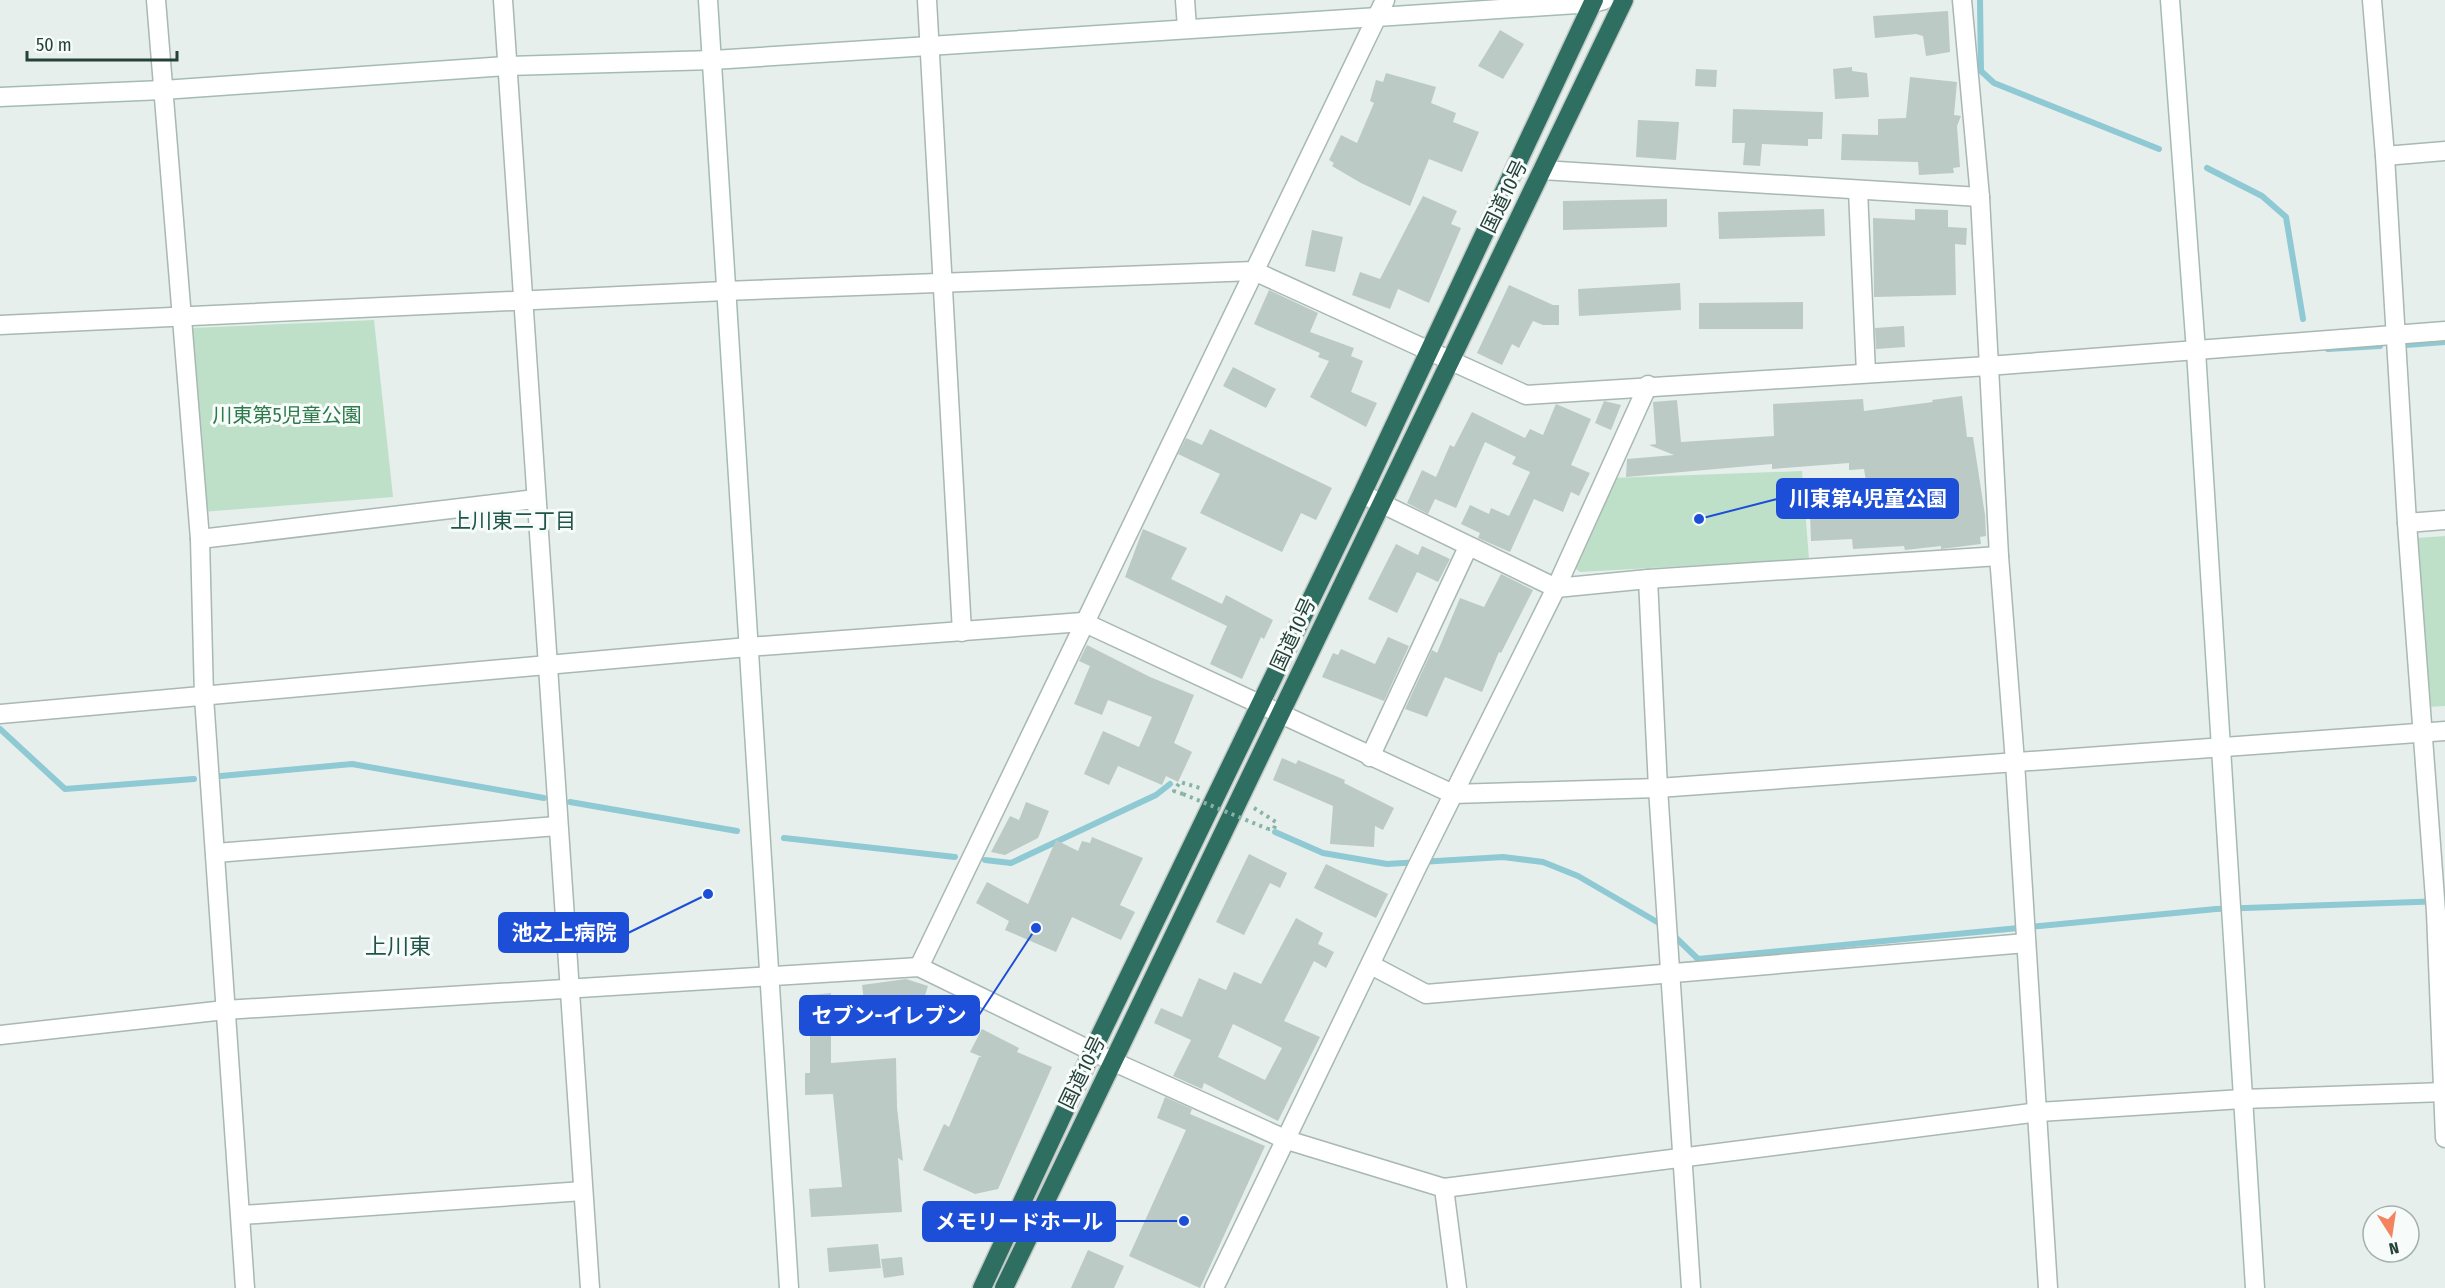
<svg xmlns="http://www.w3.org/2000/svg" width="2445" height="1288" viewBox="0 0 2445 1288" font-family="'Fira Sans Condensed','Noto Sans JP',sans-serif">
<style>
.green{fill:#bfe0c8}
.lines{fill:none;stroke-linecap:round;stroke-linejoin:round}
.stream{stroke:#8ec9d4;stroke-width:6}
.building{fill:#bbcac4;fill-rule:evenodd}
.street-casing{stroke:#a8b8b2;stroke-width:21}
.secondary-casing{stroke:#a4bbb3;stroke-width:21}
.highway-casing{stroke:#c2cac8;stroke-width:21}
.path{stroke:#86b3a5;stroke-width:4;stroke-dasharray:3 4.5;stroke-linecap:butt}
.street{stroke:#fff;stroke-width:18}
.secondary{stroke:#fff;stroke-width:18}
.highway{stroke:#2f6f62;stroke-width:18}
.path-bridge{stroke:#86b3a5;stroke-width:4;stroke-dasharray:3 4.5;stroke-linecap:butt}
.labels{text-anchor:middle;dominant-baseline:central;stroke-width:6;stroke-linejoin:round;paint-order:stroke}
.street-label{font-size:20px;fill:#24423a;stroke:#f7fbf9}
.park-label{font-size:20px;fill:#2d7a4b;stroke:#f7fbf9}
.neighbourhood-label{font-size:21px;fill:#1f5548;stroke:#f7fbf9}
.quarter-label{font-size:22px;fill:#1f5548;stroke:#f7fbf9}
.leader{fill:none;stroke:#1d4ed8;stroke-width:2}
.callout-dot{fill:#1d4ed8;stroke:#f7fbf9;stroke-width:2}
.callout{fill:#1d4ed8;stroke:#1d4ed8;stroke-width:2}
.callout-label{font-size:21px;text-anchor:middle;font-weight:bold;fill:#fff}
</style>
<rect width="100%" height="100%" fill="#e6efeb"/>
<g class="green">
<path d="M374,320L393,497L202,512L191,328Z"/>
<path d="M1802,471L1809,559L1580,572L1571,565L1612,478Z"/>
<path d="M2445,536V706L2429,707L2417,538Z"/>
</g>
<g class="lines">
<g class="stream">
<path d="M1980,0L1981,71L1994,83L2159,149"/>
<path d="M2207,168L2262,196L2286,217L2303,319"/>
<path d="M2406,345L2445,342"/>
<path d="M2328,349L2380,346"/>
<path d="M0,729L65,789L194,779"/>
<path d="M221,776L352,764L544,798"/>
<path d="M570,802L737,831"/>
<path d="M1275,832L1323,853L1387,864L1503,857L1543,862L1578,876L1664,926"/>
<path d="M784,838L955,857"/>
<path d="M985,860L1011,863L1156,795L1170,784"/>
<path d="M1671,933L1698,959L2216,909L2445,901"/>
</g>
</g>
<g class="building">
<path d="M1948,11L1950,52L1926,56L1923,36L1916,34L1875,38L1873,16Z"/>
<path d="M1500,30L1524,44L1503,79L1478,66Z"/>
<path d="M1852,67V71L1867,73L1869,97L1835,99L1833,69Z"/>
<path d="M1696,69L1717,70L1716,87L1695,86Z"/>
<path d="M1386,73L1436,87L1431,103L1456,113L1453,122L1479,132L1462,172L1429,159L1410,206L1361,183L1332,166L1334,163L1329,160L1341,135L1357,143L1374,103L1370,101L1376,80L1383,82Z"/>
<path d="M1910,77L1957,82L1954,115L1961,116L1957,126L1960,167L1953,168L1954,173L1919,175L1918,162L1841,160L1842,134L1878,135V119L1906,118Z"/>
<path d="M1733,109L1823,112L1822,139H1808V146L1762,144L1760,166L1743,165L1745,143H1732Z"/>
<path d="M1638,120L1679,122L1676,160L1636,157Z"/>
<path d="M1423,196L1457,211L1451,224L1461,228L1429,303L1398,289L1390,309L1352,295L1360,272L1380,279Z"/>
<path d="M1667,199V227L1563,230V201Z"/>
<path d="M1824,209L1825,236L1719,239L1718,212Z"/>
<path d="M1915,209L1948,210V227L1967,228L1966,245L1955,244L1956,295L1874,297L1873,218L1915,220Z"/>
<path d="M1312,230L1343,237L1335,272L1305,266Z"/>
<path d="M1680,283L1681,310L1579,316L1578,289Z"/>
<path d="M1509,285L1553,305H1559V325H1543L1533,321L1519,348L1512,344L1502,365L1477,353Z"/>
<path d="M1269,290L1318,313L1310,332L1354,348L1351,356L1363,361L1351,392L1377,403L1366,427L1310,397L1329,361L1318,357L1320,353L1254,324Z"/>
<path d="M1803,302V329H1699V303Z"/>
<path d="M1904,326L1905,347L1876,349L1875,328Z"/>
<path d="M1233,367L1276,389L1266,408L1223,386Z"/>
<path d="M1962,396L1967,437H1973L1985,515L1986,536L1980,537L1981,544L1941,549V546L1905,550L1904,546L1853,549L1852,539L1811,541L1810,515L1871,512L1864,469L1849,470V463L1772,469V464L1626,477L1627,459L1674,455L1649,445L1656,444L1653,402L1677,400L1681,442L1774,436L1773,404L1863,399L1864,411L1933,402L1932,400Z"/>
<path d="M1604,401L1621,405L1611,430L1595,423Z"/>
<path d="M1556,404L1591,419L1571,465L1590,473L1579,496L1571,492L1563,512L1534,499L1510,552L1478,538L1480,533L1461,524L1470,505L1489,514L1491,508L1509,516L1530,472L1512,464L1516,457L1485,442L1456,508L1435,499L1428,514L1407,503L1422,470L1436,477L1450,445L1454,447L1472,412L1525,438L1530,429L1543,435Z"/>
<path d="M1210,429L1332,488L1316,520L1301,513L1282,552L1200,513L1220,474L1178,454L1186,438L1202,445Z"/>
<path d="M1143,529L1187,548L1171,579L1222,604L1226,595L1273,620L1264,639L1261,637L1242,679L1210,664L1227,626L1125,577Z"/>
<path d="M1396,544L1418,555L1422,546L1450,559L1438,582L1417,572L1397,613L1368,599Z"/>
<path d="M1501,574L1533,590L1501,653L1499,652L1482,692L1445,677L1427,717L1405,709L1432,650L1437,653L1460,598L1484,607Z"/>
<path d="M1388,637L1409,646L1384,701L1322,677L1333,653L1338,655L1341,649L1375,664Z"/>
<path d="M1087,645L1150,677L1194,695L1174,743L1192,752L1178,782L1166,776L1162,785L1118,766L1109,785L1084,774L1103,731L1139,747L1152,717L1108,700L1102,715L1074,704L1090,666L1079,661Z"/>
<path d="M1282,758L1296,764L1298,760L1345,780L1344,783L1394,808L1383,830L1375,826L1374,847L1330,844L1333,806L1273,780Z"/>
<path d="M1026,802L1049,811L1038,838L1005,855L991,852L1010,816L1019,820Z"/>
<path d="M1092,837L1143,858L1120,905L1135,912L1121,940L1072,917L1056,952L1005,930L1009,921L976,903L987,882L1028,904L1056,840L1078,851L1082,841L1090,843Z"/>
<path d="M1249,854L1287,873L1280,888L1270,883L1244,935L1216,922Z"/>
<path d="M1326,864L1388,894L1376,918L1314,888Z"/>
<path d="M1296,918L1323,933L1318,944L1334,952L1326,968L1314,961L1284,1021L1320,1037L1278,1121L1204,1083L1202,1089L1173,1076L1191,1040L1154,1023L1161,1008L1182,1017L1199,978L1226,990L1234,972L1261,984ZM1233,1024L1282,1048L1265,1080L1218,1057Z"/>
<path d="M906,979L928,986L912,1036L888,1029L895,1005L865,1009L862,985Z"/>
<path d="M831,993V1063L896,1058L897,1107L903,1161L898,1158L902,1212L811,1217L809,1189L842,1187L833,1094L805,1095V1073H810V1011L804,1012L802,996Z"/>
<path d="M982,1029L1019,1048L1017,1052L1052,1067L998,1189L975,1194L923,1170L944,1124L949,1127L979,1057H982L970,1052Z"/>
<path d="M1165,1097L1192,1109L1190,1114L1265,1146L1200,1288L1129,1256L1186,1130L1157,1118Z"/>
<path d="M878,1244L881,1268L829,1272L827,1248Z"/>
<path d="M1088,1250L1124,1266L1114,1288H1071Z"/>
<path d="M902,1257L904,1275L884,1278L881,1259Z"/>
</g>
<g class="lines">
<defs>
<g id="street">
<path d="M156,0L200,539L204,697L245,1288"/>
<path d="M503,0L590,1288"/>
<path d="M927,0L962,632"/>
<path d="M1185,0L1187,28"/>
<path d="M1962,0L1980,197L1999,556L2015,762L2048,1288"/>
<path d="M2372,0L2385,156L2407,523L2436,912L2445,1138"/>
<path d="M2385,156L2445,151"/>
<path d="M1542,170L1980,197"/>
<path d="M1858,190L1866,373"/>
<path d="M0,325L725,291L1254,271L1526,395L1988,366L2445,331"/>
<path d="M1362,494L1556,588L1648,579L1999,556"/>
<path d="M2407,523L2445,520"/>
<path d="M200,539L535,499"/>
<path d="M1648,579L1658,788L1691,1288"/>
<path d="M0,714L748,647L1083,622L1453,794L1658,788L2445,731"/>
<path d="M1370,757L1468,547"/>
<path d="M216,853L557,826"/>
<path d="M1371,965L1426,994L2026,943"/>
<path d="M919,967L1385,0"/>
<path d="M0,1035L225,1010L919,967L1112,1061L1287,1140L1444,1188L2039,1112L2242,1099L2445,1092"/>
<path d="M1444,1188L1457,1288"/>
<path d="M242,1215L583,1191"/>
<path d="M1214,1288L1417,867L1556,588L1648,385"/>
</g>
<g id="secondary">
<path d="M708,0L789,1288"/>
<path d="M2170,0L2196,351L2255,1288"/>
<path d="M0,97L163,90L506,66L713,60L1593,3L1604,0"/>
</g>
<g id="highway">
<path d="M982,1288L1093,1050L1362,494L1594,0"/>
<path d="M1004,1288L1624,0"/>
</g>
</defs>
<use href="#street" class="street-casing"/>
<use href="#secondary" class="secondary-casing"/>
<use href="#highway" class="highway-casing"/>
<g class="path">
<path d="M1183,794L1174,791L1180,782L1200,788"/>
<path d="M1254,808L1276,822L1274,829H1268"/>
</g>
<use href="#street" class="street"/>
<use href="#secondary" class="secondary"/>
<use href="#highway" class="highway"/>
<path class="path-bridge" d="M1183,794L1268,829"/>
</g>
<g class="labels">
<g class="street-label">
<text transform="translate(1504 196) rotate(-64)">国道10号</text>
<text transform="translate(1293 634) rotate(-65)">国道10号</text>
<text transform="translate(1082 1072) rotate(-64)">国道10号</text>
</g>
<g class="park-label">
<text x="287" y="415">川東第5児童公園</text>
</g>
<g class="neighbourhood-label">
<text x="513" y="521">上川東二丁目</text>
</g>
<g class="quarter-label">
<text x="398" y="946">上川東</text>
</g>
</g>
<path class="leader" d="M1699 519L1777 499M708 894L628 933M1036 928L979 1015M1184 1221L1115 1221"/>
<g class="callout-dot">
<circle cx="1699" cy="519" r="6"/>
<circle cx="708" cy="894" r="6"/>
<circle cx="1036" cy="928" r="6"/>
<circle cx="1184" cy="1221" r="6"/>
</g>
<g class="callout">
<rect x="1777" y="479" width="181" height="39" rx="6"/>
<rect x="499" y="913" width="129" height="39" rx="6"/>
<rect x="800" y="996" width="179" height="39" rx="6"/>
<rect x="923" y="1202" width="192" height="39" rx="6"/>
</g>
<g class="callout-label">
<text x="1868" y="506">川東第4児童公園</text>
<text x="564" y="940">池之上病院</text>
<text x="889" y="1023">セブン-イレブン</text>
<text x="1019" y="1229">メモリードホール</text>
</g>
<g transform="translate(2391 1234) rotate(168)"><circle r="28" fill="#f7fbf9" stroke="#a3b1ad" stroke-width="1.5"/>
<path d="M0-4.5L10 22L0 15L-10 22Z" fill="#f4845f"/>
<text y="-9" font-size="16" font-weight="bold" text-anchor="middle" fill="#24423a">N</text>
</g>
<path d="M27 51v9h150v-9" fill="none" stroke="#24423a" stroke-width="3"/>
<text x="36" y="51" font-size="18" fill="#24423a" stroke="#f7fbf9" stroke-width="4.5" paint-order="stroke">50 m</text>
</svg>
